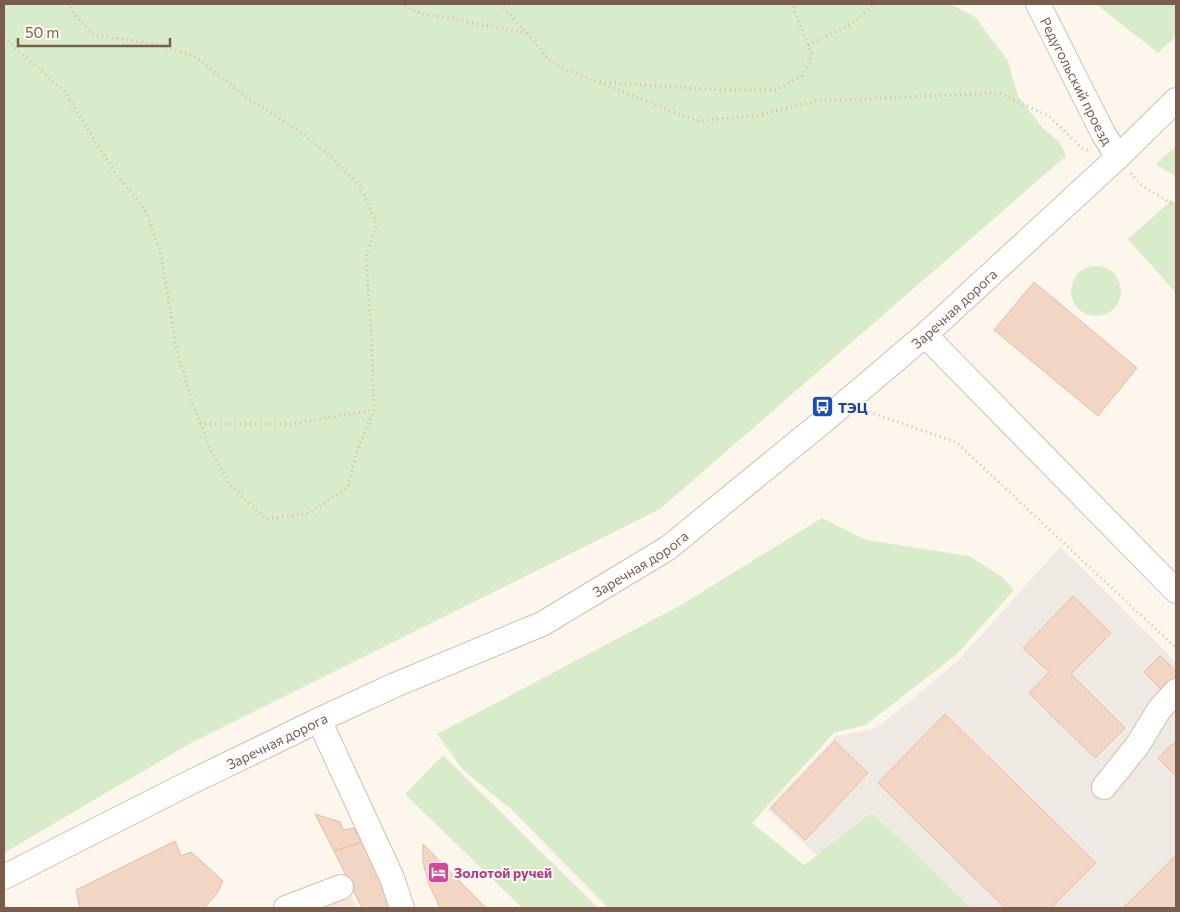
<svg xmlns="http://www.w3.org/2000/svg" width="1180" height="912" viewBox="0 0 1180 912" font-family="Commissioner,sans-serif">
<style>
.residential{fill:#f5e8da}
.industrial{fill:#efe9e4}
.green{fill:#d8ecc9}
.building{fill:#f3d5c3;stroke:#e6bba3}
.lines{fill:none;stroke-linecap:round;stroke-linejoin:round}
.minor-casing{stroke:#d1beb0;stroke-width:26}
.path{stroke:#d9b8a5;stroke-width:3;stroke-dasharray:1 4;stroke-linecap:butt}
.minor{stroke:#fff;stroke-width:24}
.labels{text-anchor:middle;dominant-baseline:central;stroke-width:4;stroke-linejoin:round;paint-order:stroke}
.street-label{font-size:14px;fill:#7a5c4d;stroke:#fffaf3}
.transit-label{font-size:14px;font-weight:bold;fill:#164399;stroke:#fffaf3;text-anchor:start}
.hotel-label{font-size:14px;font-weight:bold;fill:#b23c85;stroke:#fffaf3;text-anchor:start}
</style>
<rect width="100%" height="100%" fill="#fdf6ec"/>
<path class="residential" d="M351,896L357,908H320Z"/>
<path class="industrial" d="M1060,547L1176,662V908H873L767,809L836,736L874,729L908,703L960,659Z"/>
<g class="green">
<path d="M4,4H950L975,17L1008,61L1018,96L1041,126L1060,143L1066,156L660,509L189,744L4,853Z"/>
<path d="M1096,4H1176V36L1158,53Z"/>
<path d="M1176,146V177L1156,164Z"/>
<path d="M1172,200L1176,205V293L1128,239Z"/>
<circle cx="1096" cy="291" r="25"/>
<path d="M822,518L866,540L969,556L1001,576L1014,590L957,654L866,725L834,733L752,823L804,865L872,813L971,908H608L512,810L463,770L437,734L681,605Z"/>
<path d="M443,755L598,908H522L405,794Z"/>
</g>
<g class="building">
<path d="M1034,282L1137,368L1098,416L994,330Z"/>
<path d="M1073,596L1111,633L1071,674L1125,728L1095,758L1029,693L1049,672L1023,648Z"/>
<path d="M1160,656L1176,671V675L1162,690L1144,672Z"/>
<path d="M945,714L1096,863L1051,908H1005L878,783Z"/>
<path d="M835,741L868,773L805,840L771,808Z"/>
<path d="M1176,741V776L1158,758Z"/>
<path d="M315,814L340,822L343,830L354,828L362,842L334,851Z"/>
<path d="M175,841L181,856L191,852L223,881L216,895L204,908H80L76,890Z"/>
<path d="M362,842L383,882L393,908H362L334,851Z"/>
<path d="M423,844L486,908H440L428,882L423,862Z"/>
<path d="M1176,855V908H1123Z"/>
</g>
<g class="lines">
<defs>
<g id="minor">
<path id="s1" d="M1038,4L1103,133L1118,157"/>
<path d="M925,335L1176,591"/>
<path d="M319,720L392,878L402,908"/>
<path d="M1104,787L1137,746L1159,710L1176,691"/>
<path id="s2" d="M4,877L187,784L319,720L395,685L542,624L668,548L826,419L925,335L1118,157L1176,100"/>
<path d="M286,908L341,887"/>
</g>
</defs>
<use href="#minor" class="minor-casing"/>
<g class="path">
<path d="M400,4L420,13L527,33"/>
<path d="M500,4L527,33L549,60L562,68L697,121L755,116L816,101L999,93L1049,116L1083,149L1088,150"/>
<path d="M4,38L65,92L115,173L145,210L160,250L177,351L193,405L211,451L230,485L266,519L310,513L348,487L357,451L374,410L371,327L366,257L377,224L360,186L331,157L296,129L245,96L194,56L155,44L94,35L73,13L69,4"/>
<path d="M808,45L852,24L874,4"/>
<path d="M600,82L720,90H776L802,76L812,55L792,4"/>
<path d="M1131,173C1141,188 1156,193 1170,203L1176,201"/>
<path d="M869,412L956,442L1176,648"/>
<path d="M200,424H292L373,410"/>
</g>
<use href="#minor" class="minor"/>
</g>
<defs>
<symbol id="bus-square" viewBox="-11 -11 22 22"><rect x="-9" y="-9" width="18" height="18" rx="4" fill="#1a4fb4" stroke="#fffaf3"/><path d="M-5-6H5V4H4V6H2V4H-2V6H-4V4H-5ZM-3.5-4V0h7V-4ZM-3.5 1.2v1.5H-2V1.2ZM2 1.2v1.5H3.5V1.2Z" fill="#fff"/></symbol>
<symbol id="hotel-square" viewBox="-11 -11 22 22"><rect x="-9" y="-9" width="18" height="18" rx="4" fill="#d1479c" stroke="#fffaf3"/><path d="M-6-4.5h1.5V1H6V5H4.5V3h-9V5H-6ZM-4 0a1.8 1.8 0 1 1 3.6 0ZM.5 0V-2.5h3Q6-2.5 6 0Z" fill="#fff"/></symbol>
</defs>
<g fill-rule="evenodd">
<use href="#bus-square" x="810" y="394" width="25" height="25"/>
<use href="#hotel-square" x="426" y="860" width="25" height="25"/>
</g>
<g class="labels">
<g class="street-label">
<text stroke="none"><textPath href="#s1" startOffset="86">Редугольский проезд</textPath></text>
<text stroke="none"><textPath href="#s2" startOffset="1115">Заречная дорога</textPath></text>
<text stroke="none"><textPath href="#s2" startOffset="710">Заречная дорога</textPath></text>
<text stroke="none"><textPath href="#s2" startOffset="305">Заречная дорога</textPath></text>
</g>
<g class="transit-label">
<text x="838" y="407">ТЭЦ</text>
</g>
<g class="hotel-label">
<text x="454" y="872">Золотой ручей</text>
</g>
</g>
<rect width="1180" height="912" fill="none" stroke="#7a5c4d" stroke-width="10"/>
<path d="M18 38v8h152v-8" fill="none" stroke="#7a5c4d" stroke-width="2.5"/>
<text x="25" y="38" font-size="15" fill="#7a5c4d" stroke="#fffaf3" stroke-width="4" paint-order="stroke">50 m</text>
</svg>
